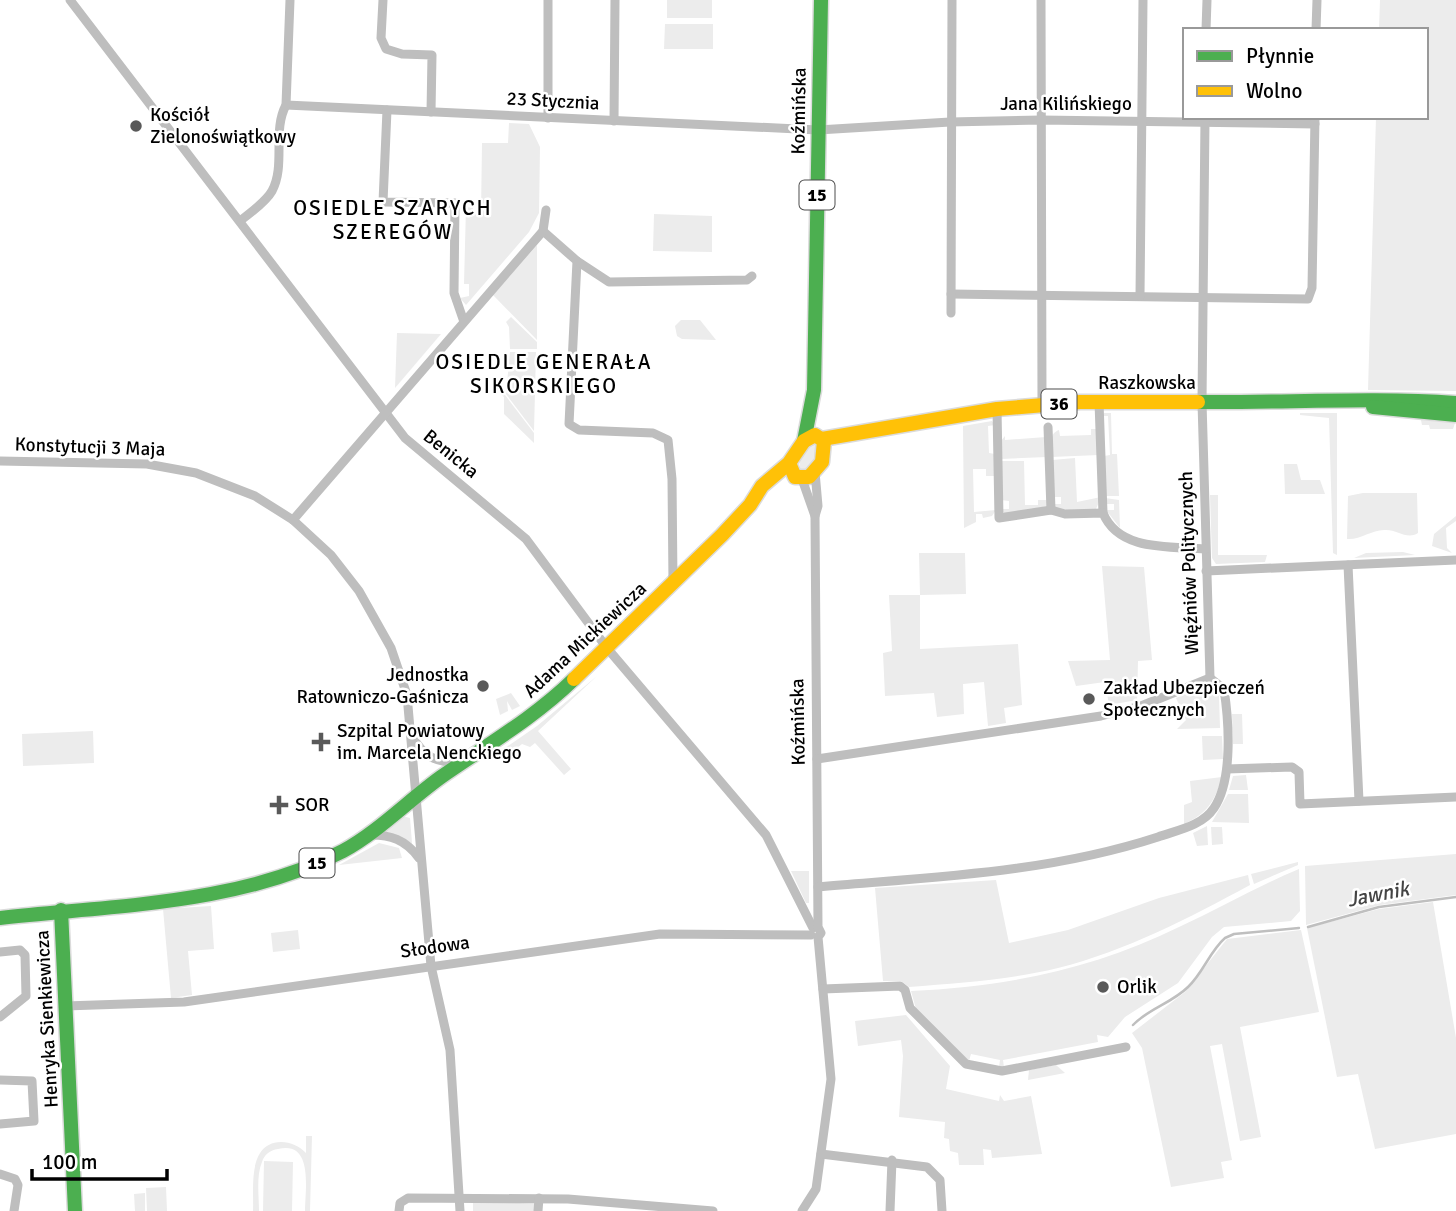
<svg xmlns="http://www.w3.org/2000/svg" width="1456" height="1211" viewBox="0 0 1456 1211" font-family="Signika,sans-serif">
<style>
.green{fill:#ececec}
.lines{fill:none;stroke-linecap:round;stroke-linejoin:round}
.stream{stroke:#bfbfbf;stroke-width:2.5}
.fast-casing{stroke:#dbdbdb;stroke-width:17}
.slow-casing{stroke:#dbdbdb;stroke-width:17}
.street{stroke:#bebebe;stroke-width:9}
.fast{stroke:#4caf50;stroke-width:14}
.slow{stroke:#ffc107;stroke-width:14}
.poi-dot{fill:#595959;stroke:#fff;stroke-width:2.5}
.labels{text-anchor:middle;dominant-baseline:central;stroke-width:5;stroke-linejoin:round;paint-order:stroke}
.shield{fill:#fff;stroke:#4c4c4c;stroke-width:2}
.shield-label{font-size:18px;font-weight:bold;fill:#000}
.street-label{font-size:19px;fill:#000;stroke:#fff}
.poi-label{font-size:19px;fill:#000;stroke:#fff;text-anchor:start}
.neighbourhood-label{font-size:21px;letter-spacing:2px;fill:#000;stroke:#fff}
.water-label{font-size:21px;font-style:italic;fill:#444;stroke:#fff}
</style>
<rect width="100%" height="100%" fill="#fff"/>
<g class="green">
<rect x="667" y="0" width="45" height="18"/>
<path d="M1380,0H1456V391L1368,390L1376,117H1426V30H1379Z"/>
<path d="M665,24H713V49H664Z"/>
<path d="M509,123L529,124L540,147L539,213L529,232L466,305L460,298L469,296V284H464L466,207L473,208V213H481L482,143H508Z"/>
<path d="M654,214L712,216V252L653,251Z"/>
<path d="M537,245V340L493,295Z"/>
<path d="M511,317L537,342V349H510L509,327L506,322Z"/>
<path d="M681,320H700L716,340L682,339L677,336L675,326Z"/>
<path d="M397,333L441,334L395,388Z"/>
<path d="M510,352H536L534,431L506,394Z"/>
<path d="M501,394L505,395L534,433V443L504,414V397Z"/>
<path d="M1104,413H1111L1112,454H1117L1119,496H1105L1104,456L1110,455L1108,416H1103Z"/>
<path d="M1300,413H1337V555L1333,553L1329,418L1300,415Z"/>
<path d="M1421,420L1455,423L1453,429H1430L1429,425H1422Z"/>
<path d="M992,421L995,425L988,426L989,453L995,454L996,476H986V469H973L974,512L996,510L992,516L983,518L982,514H976V522L964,528L963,426Z"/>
<path d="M1091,429H1096L1099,455L1051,457C1051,447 1048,434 1059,430L1060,436L1091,435Z"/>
<path d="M1005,436V440L1046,437L1047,457L1001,459V441Z"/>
<path d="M818,443C819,455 817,463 807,471L800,469L799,461L810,446Z"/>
<path d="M1075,458L1077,502L1101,497L1096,509L1072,511L1056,508L1053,504H1061V497H1053L1052,460Z"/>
<path d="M1001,461H1024L1025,505H1038V500H1048L1047,506L1006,515L1001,509H1009V501L1001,500Z"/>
<path d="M1284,464H1297L1301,480H1320L1325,494H1285Z"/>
<path d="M1363,493H1417L1418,533C1407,540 1398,530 1386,530C1372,529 1361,540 1347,539L1348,496Z"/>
<path d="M1210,495H1218V555H1267L1265,562L1216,564L1212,558Z"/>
<path d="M1105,498L1119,500L1120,528L1106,510H1114V504H1106Z"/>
<path d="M1456,516V521L1446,528L1447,548L1452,553L1432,546L1434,534Z"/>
<path d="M1403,552L1415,555L1354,558L1366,553Z"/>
<path d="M919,553H965L966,594L920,595V649L1018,644L1022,705L1004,708L1006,723L988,726L984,682L963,684L964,714L937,717L934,693L885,696L883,653L892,651L889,595H920Z"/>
<path d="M1102,566L1144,567L1152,660L1138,661L1137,700L1109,705L1105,682L1076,686L1068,661L1110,660Z"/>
<path d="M597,676L538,731L571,769L564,775L535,743L530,747L522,744L505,758L503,757L505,748L537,726Z"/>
<path d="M1211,682L1219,688L1222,695L1219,696L1220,728L1177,729L1186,720L1176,698Z"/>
<path d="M511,693L520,706L512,710L507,701L508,711L500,715L496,699Z"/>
<path d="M1232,714H1242L1243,744H1233Z"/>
<path d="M93,731L94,763L23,766L22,734Z"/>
<path d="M1202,736H1222L1223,759L1203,760Z"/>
<path d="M1246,775L1248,790H1229L1233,776Z"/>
<path d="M1222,777C1215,801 1207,814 1184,824V805L1192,802L1190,781Z"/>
<path d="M1228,794H1248L1249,823L1212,822Z"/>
<path d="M402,816L410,818L412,843L385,831Z"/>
<path d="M1207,826L1208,845L1197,846L1193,833Z"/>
<path d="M1211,827H1222L1223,844L1212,845Z"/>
<path d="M379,843L399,848L402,858L339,865Z"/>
<path d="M1456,854V895L1380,905L1306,925L1305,866Z"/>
<path d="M1298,862V865L1254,884L1251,874Z"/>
<path d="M1299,869L1300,911L1291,921L1224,927L1212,937L1178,983L1125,1017L1108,1037L1097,1035L1098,1042L1003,1060L1004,1067H999L1000,1060L971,1054L969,1061L916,1009L911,991C1005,987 1094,969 1179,927C1220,908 1258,886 1299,869Z"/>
<path d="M791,871H809V903H806Z"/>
<path d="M1248,875L1250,885C1189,918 1126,951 1058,968C1009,980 960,983 909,987L901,981H883L875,888L996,880L1009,943L1068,930L1159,898Z"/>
<path d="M1433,902L1456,1038V1134L1375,1149L1358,1074L1337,1077L1307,928L1379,909Z"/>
<path d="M211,906L214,949L188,951L192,995L171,998L163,909Z"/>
<path d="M298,930L300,949L273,952L271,933Z"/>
<path d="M1301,930L1319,1012L1240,1027L1261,1137L1240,1141L1222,1044L1210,1046L1232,1160L1221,1162L1224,1178L1171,1187L1142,1048L1132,1033L1185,992L1227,939Z"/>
<path d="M906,1015L950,1066L946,1089L999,1101L1000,1095L1004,1101L1031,1096L1042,1154L992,1158L991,1150L983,1149L984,1165H959L958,1153L950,1151L949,1139L944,1138L945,1122L899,1117L903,1056L901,1040L858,1046L855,1021Z"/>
<path d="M1056,1065L1065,1073L1028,1080L1029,1070Z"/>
<path d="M306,1136H312L310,1211H305C305,1191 314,1140 278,1149C270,1150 264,1155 262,1162C256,1176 259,1196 259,1211H253C254,1188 247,1143 281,1142C291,1142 299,1146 306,1153Z"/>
<path d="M264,1161L293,1162L292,1211H263Z"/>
<path d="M166,1187L167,1211H147L146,1188Z"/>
<path d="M145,1193V1211H135L134,1194Z"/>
<path d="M473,1202L476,1201L537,1204L536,1211H473Z"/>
</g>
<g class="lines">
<g class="stream">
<path d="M1308,927L1379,907L1456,897"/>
<path d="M1133,1025C1148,1009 1172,1003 1188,987C1203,973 1210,951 1225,938L1234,934L1299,928"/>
</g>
<defs>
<g id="fast">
<path d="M1198,402C1283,403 1372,397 1456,403"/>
<path d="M1373,407L1456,415"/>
<path d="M804,441L814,390L821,0"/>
<path d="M61,910L75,1211"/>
<path d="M0,918C114,905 239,905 343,851C378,832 409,800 441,777C487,745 534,718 574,679"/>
</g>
<g id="slow">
<path d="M822,439L997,409L1080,402H1198"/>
<path d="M574,679L722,535L750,505L762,486L789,463L804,441L815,435L824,441L822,462L809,477H795L789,463"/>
</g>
</defs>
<use href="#fast" class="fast-casing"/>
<use href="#slow" class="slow-casing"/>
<g class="street">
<path d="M70,0L405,438L526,539L607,648L766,835L813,928"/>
<path d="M383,0L381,38L386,49L402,54L432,55L431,112"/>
<path d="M1041,0L1042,405"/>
<path d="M1206,30L1207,0"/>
<path d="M1316,30L1317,0"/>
<path d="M286,105L818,130L950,122L1041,120L1315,124"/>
<path d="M387,110L383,202L455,203L454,293L463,319"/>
<path d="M548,118V0"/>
<path d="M1205,119L1202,402L1210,678"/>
<path d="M614,121L615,0"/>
<path d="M240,221C250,213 266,202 272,191C286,165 272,131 286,105L290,0"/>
<path d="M543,231L577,261L569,424L579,430L653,433L668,440L672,479L673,583"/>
<path d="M577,261L609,282L747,280L752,276"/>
<path d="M951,294L1308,299L1312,288L1315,117"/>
<path d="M1140,296L1143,0"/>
<path d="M951,313L952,0"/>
<path d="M1099,402L1103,513"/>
<path d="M997,409L999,518L1051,510L1065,514L1103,513C1119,552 1171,546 1205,549"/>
<path d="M1048,427L1051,510"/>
<path d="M0,461L147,464L196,473L255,496L293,520L331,555L359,591L391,648L407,695L431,966L450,1050L460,1211"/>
<path d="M802,479L815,516L818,927L821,933L818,937L831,1079L816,1189L802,1211"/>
<path d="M815,516L818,506L815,472"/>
<path d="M293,520L543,231L546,210"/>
<path d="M1348,565L1359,801"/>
<path d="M1206,571L1456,560"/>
<path d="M412,736C424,757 436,763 460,762"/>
<path d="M817,759L1101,716L1141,706L1210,678"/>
<path d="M1227,769L1292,767L1299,772L1300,804L1456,797"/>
<path d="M368,835C390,834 406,840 419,858"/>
<path d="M818,887C933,877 1048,873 1158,837C1178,830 1202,826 1214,808C1233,780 1229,722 1224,689L1210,678"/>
<path d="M0,952L20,950L25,955L26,996L0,1017"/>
<path d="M823,989L900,986L905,990L910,1008L966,1064L1002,1071L1126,1047"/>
<path d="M65,1006L184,1002L660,934L811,935"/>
<path d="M0,1080L32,1081L34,1121L0,1124"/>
<path d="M821,1154L927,1167L940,1180L942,1211"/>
<path d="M0,1174L15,1179L18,1185L14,1211"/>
<path d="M399,1211L400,1203L408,1198L568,1199L713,1211"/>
<path d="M538,1211L539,1198"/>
<path d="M890,1211L892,1160"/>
</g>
<use href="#fast" class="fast"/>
<use href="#slow" class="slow"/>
</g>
<g class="poi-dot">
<circle cx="136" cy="126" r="7"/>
<circle cx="483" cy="686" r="7"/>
<circle cx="1089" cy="699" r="7"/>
<path d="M317.5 731.5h7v7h7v7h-7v7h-7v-7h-7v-7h7z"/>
<path d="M275.5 794.5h7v7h7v7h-7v7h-7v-7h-7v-7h7z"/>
<circle cx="1103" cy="987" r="7"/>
</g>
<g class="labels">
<g class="shield">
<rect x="799.5" y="180.5" width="35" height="29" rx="5"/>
<rect x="1041.5" y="389.5" width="35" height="29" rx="5"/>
<rect x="299.5" y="848.5" width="35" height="29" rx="5"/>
</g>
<g class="shield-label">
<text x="817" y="195">15</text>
<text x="1059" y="404">36</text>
<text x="317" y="863">15</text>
</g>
<g class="street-label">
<text transform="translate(553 101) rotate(3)">23 Stycznia</text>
<text x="1066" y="104">Jana Kilińskiego</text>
<text transform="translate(799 111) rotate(-89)">Koźmińska</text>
<text x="1147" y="383">Raszkowska</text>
<text transform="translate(90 447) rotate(2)">Konstytucji 3 Maja</text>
<text transform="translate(451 454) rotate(39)">Benicka</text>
<text transform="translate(1189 563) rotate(-92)">Więźniów Politycznych</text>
<text transform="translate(585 640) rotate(-43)">Adama Mickiewicza</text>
<text transform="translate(798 722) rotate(-91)">Koźmińska</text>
<text transform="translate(435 947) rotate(-8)">Słodowa</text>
<text transform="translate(47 1019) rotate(-93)">Henryka Sienkiewicza</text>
</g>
<g class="poi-label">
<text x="150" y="115">Kościół<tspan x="150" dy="22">Zielonoświątkowy</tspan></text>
<text x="469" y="675" text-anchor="end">Jednostka<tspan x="469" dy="22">Ratowniczo-Gaśnicza</tspan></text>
<text x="1103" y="688">Zakład Ubezpieczeń<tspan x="1103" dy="22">Społecznych</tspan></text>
<text x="337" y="731">Szpital Powiatowy<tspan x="337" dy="22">im. Marcela Nenckiego</tspan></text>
<text x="295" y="805">SOR</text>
<text x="1117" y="987">Orlik</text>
</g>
<g class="neighbourhood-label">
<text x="393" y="208">OSIEDLE SZARYCH<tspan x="393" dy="24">SZEREGÓW</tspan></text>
<text x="544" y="362">OSIEDLE GENERAŁA<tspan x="544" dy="24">SIKORSKIEGO</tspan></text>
</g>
<g class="water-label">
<text transform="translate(1378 894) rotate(-11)">Jawnik</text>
</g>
</g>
<rect x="1183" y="28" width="245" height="91" fill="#ffffff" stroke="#999999" stroke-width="2"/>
<rect x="1197" y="51" width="35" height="10" fill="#4caf50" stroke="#999999" stroke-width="2"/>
<text x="1246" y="63" font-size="21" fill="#000000">Płynnie</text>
<rect x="1197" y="86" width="35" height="10" fill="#ffc107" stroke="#999999" stroke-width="2"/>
<text x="1246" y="98" font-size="21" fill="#000000">Wolno</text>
<path d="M32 1169v10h135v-10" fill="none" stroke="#000000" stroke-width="3.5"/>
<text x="42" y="1169" font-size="21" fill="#000000" stroke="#ffffff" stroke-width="5" paint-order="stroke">100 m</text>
</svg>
